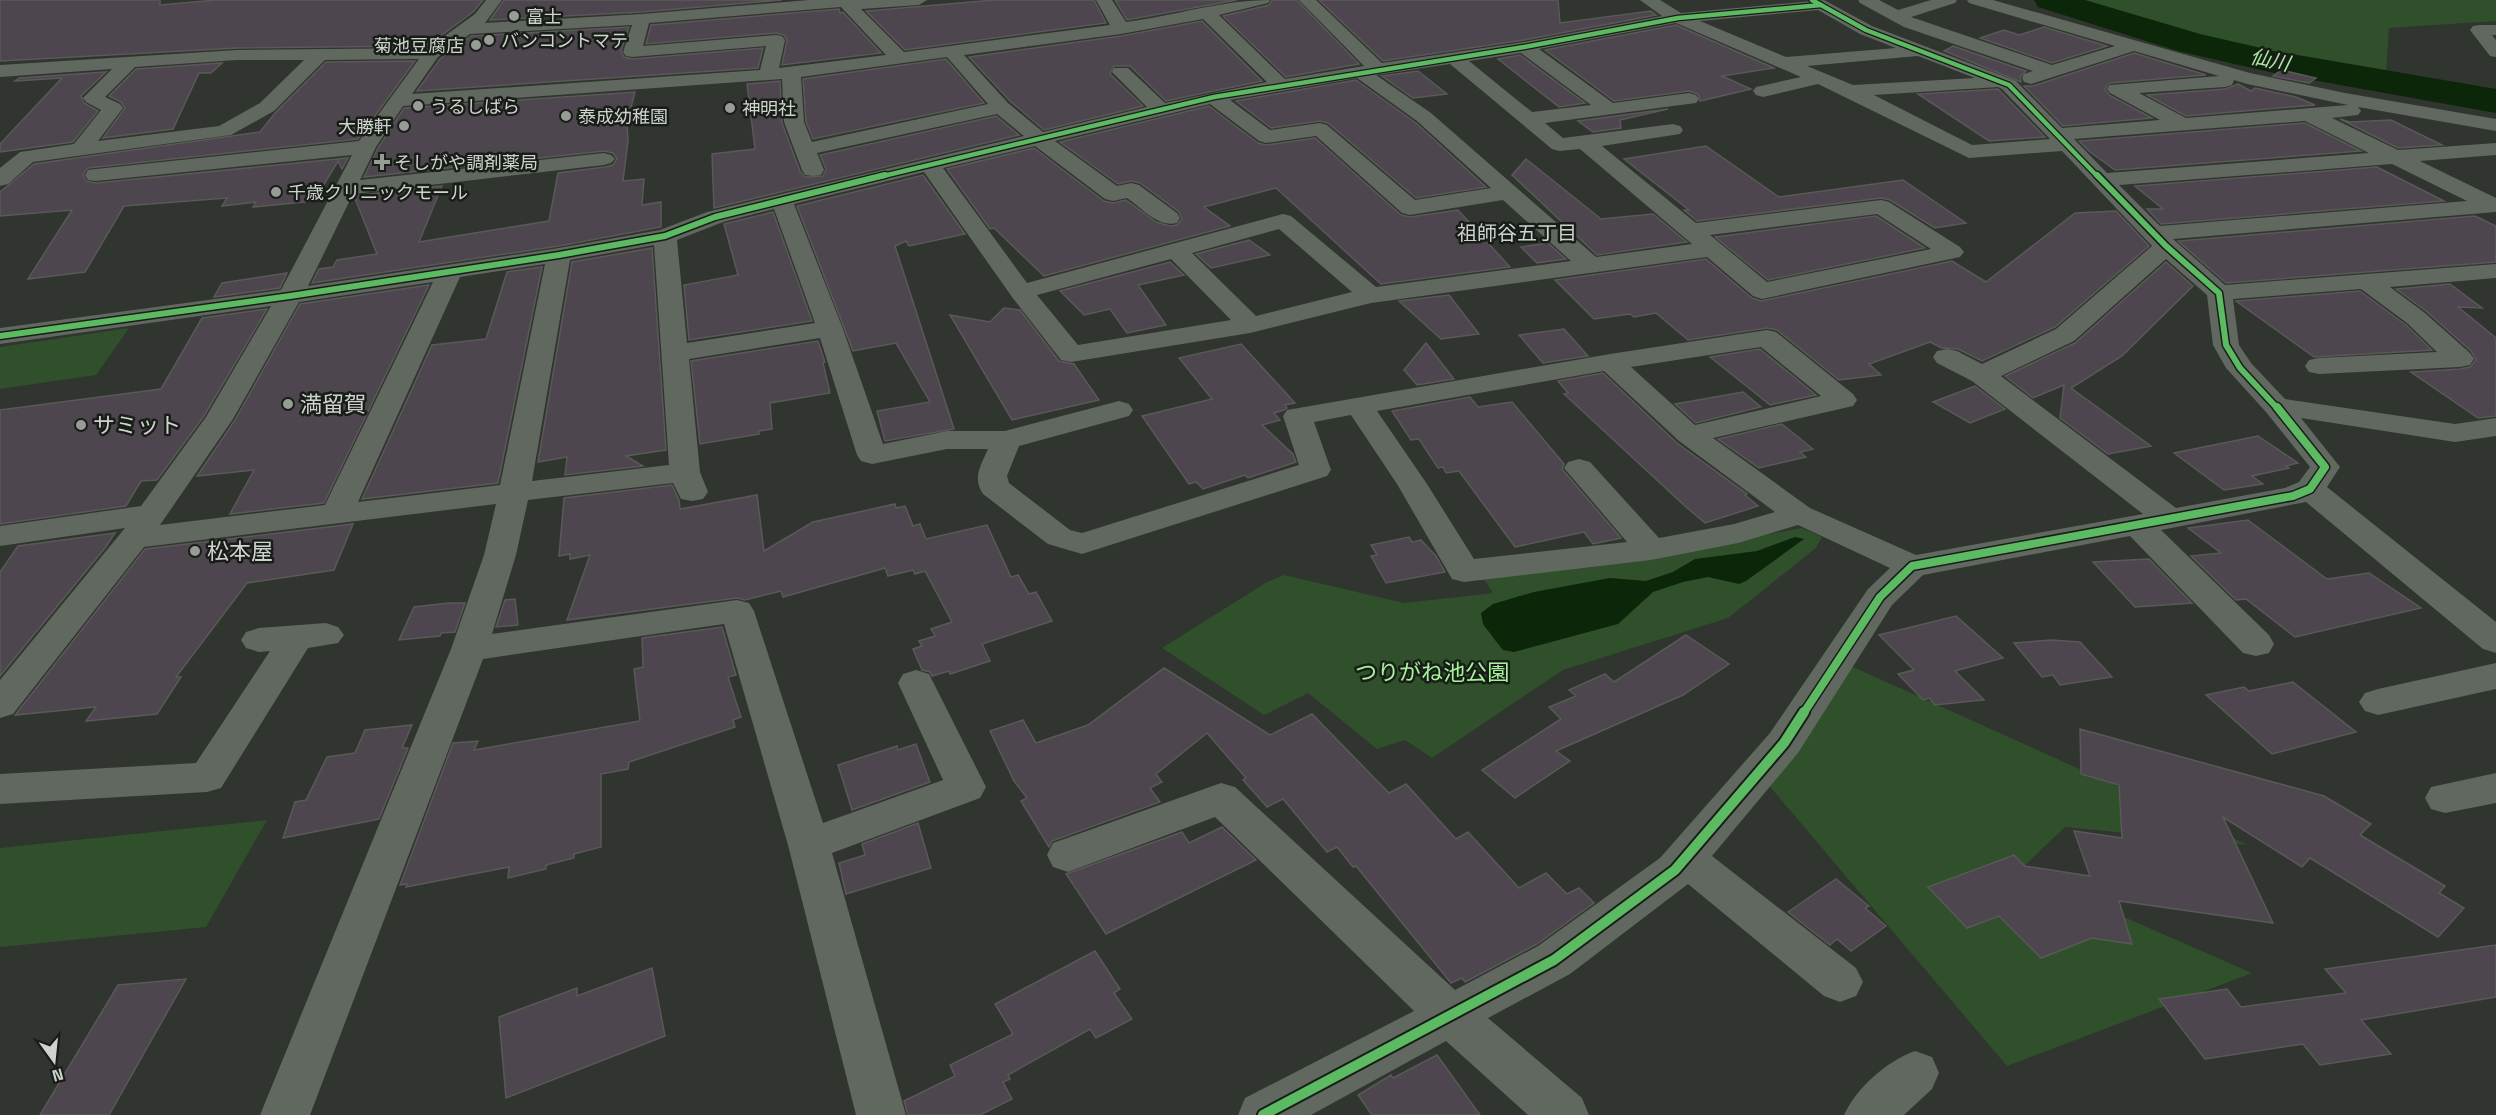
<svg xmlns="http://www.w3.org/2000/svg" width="2496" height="1115" viewBox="0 0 2496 1115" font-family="'Space Grotesk','Noto Sans JP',sans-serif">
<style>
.green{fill:#2f502a}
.water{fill:#0b2608}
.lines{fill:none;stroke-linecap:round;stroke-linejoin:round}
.river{fill:#0b2608;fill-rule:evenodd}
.building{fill:#4e464e;stroke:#595958;stroke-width:1.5}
.minor{fill:#60685f;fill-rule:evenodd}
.cycleway-far3-casing{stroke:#191d18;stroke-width:7}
.cycleway-far2-casing{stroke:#191d18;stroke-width:9}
.cycleway-far1-casing{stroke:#191d18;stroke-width:11}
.cycleway-casing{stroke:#191d18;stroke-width:14}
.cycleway-far3{stroke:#5cba63;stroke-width:4.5}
.cycleway-far2{stroke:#5cba63;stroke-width:6}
.cycleway-far1{stroke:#5cba63;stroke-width:8}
.cycleway{stroke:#5cba63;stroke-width:10}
.poi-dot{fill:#979c96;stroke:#191d18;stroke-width:2}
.labels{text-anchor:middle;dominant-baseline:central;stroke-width:5;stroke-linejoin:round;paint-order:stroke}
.far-poi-label{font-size:18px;fill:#ced4cd;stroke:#191d18;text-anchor:start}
.far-water-label{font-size:20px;font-style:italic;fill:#a5f199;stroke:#191d18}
.far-neighbourhood-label{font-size:20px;fill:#ced4cd;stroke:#191d18}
.poi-label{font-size:22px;fill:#ced4cd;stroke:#191d18;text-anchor:start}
.park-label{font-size:22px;fill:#a6f39b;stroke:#191d18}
</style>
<rect width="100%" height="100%" fill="#30352f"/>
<g class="green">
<path d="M2070,0H2496V21L2389,28L2386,73L2178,39Z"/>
<path d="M129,328L96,375L0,389V347Z"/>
<path d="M1802,528L1822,537L1816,548L1728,618L1563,670L1432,758L1405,740L1377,749L1308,693L1264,715L1162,648L1267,582L1284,575L1404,603L1493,593L1482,576L1614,563Z"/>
<path d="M1851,666L2248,845L2065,827L2019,871L2252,973L2007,1066L1766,782Z"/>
<path d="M267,820L206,927L0,947V848Z"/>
</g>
<path class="water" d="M1795,537L1804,539L1746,581L1739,584L1708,577L1683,582L1653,592L1618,624L1514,652L1503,650L1495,640L1483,624L1481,613L1493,604L1534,592L1610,578L1646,581L1673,572L1695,559L1757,551Z"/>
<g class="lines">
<path class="river" d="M2034,0H2085L2200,34L2274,51L2496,89V113L2274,73L2178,51L2038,7Z"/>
</g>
<g class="building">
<path d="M0,0H160V5L216,0H483L473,12L427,46L237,48L0,61Z"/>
<path d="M504,0H782L642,12L490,20Z"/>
<path d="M994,0H1094L1106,23L905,50L866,11Z"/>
<path d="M1115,0H1237L1127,20Z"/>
<path d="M1272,0H1297L1359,64L1286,77L1223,16L1269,5Z"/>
<path d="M1319,0H1558L1560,23L1651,11L1656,15L1524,40L1383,61Z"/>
<path d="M839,9L840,13L843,12L881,53L782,65L787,40L784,35L776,33L646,44L651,25Z"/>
<path d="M1202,21L1262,81L1166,101L1130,66H1114L1110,74L1143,106L1044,130L1010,101L969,57L1121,36Z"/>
<path d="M1676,25L1774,68L1722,76L1751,89L1700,101L1698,94L1689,91L1614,101L1545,50Z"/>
<path d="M629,27L621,51L624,57L632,59L763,48L758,68L417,91L440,59L471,36Z"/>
<path d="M2044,27L2107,46L2052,63L1980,38L2004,30L2019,35Z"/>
<path d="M1953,46L2026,71L2020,77L2021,82L1944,51Z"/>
<path d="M2134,53L2206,75L2110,83L2105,89L2109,95L2152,118L2063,126L2024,86H2033Z"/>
<path d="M1520,55L1585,103L1559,107L1498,59Z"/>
<path d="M946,59L984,103L813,139L806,122L803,79Z"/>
<path d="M415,61L358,139L88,168L83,174L86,181L96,183L348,158L342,169L338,161L314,201L253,207L256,202L222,206L227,198L124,206L85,272L28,279L72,210L0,216V192L34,164L260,132L275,113L326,62Z"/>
<path d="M222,63L211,73H199L173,129L103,138L125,108L121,102L109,96L136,69Z"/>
<path d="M2281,70L2316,78L2309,83L2273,76Z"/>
<path d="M1418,71L1447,94L1413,98L1382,76Z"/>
<path d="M106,72L81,96L84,103L98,111L73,142L0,152V144L62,78L15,81L19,78Z"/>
<path d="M1356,80L1416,123L1486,187L1416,198L1328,123L1320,121L1271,128L1236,101Z"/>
<path d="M780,81L782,123L800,171L805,177L823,176L826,169L820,155L996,116L1019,135L714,208L712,154L755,149L747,84Z"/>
<path d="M2238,84L2251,91L2255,88L2296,97L2315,105L2186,116L2147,95L2225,89Z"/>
<path d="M1998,89L2045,137L1989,141L1918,94Z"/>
<path d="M635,92L627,123L628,141L623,181L644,179L642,205L661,202V227L559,246L312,283L319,269L333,267L337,260L377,254L354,196L442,186L419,242L549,221L558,173L605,167L613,165L617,159L613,153L604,151L364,177L378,148L404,108Z"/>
<path d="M1209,106L1258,143L1266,145L1315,138L1401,215L1410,217L1458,210L1510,267L1381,284L1276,188L1204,207L1230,226L1044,276L994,228L990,229L947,169L1034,148L1104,201L1113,203L1126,200L1156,222L1170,226L1177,225L1182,219L1179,212L1140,183L1131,181L1118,184L1060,142Z"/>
<path d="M1668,109L1620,120L1621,128L1593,132L1578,121Z"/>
<path d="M2340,119L2350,122L2391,120L2442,145L2398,148Z"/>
<path d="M2305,123L2361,151L2115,170L2090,152L2079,141Z"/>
<path d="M1706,146L1779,197L1903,180L1966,223L1935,228L1890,200L1881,198L1697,221L1684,210H1689L1624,159Z"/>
<path d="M1526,159L1601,219L1653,214L1687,242L1597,255L1512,175Z"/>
<path d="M2377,167L2444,201L2161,224L2147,209H2163L2135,186Z"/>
<path d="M923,175L965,234L909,246L906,241L895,246L954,429L885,441L877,411L930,402L896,343L853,351L797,206Z"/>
<path d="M2116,211L2149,246L2055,327L1982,361L1958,349L1942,348L1930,342L1869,364L1881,375L1839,380L1777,330L1767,328L1688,340L1656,313L1634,317L1630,314L1594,319L1555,280L1706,259L1752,298L1761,301L1952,261L1986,282L2075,213Z"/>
<path d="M773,212L812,321L689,340L684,285L738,275L724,224Z"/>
<path d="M1876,216L1925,248L1768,280L1715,237Z"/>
<path d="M2475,216L2496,226V262L2226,283L2178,241Z"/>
<path d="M1249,240L1270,255L1211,268L1196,254Z"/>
<path d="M1548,243L1566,259L1537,263L1521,247Z"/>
<path d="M652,248L666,450L626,456L643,466L565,475L567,457L538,462L572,262Z"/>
<path d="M1170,262L1184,275L1138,285L1166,325L1127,333L1110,309L1084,315L1060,291Z"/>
<path d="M2166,262L2193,286L2122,356L2071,388L2151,446L2108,454L2060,418L2064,385L2033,398L2005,376L2075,343Z"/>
<path d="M542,267L498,483L362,499L432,345L486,339L507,272Z"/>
<path d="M287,273L280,288L214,297L222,283Z"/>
<path d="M2450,284L2482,308L2458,307L2496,338V416L2478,418L2411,372L2460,369L2470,367L2476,360L2471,351L2426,311L2396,289Z"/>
<path d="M429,285L324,503L230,514L254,470L197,476L235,420L300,304Z"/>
<path d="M2360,291L2406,325L2432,350L2314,357L2236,301Z"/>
<path d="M1449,295L1479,334L1441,339L1399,301Z"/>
<path d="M1004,308L1020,310L1059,361L1074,364L1099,400L1012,420L950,315L990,322Z"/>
<path d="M267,309L204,416L157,480L141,481L126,506L0,524V410L161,389L202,318Z"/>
<path d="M1564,329L1588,356L1543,363L1519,335Z"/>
<path d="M818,341L825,362L823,363L830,393L770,403L772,429L759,431V434L700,444L691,361Z"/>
<path d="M1426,343L1454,379L1417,385L1404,370Z"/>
<path d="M1241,344L1295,403L1285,405L1287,408L1284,410L1274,413L1280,420L1262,425L1293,454L1296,462L1248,478L1245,475L1203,489L1196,482L1189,484L1142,416L1212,399L1179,358Z"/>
<path d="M1760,349L1816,395L1770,405L1710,357Z"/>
<path d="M1603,373L1677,443L1747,494L1745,495L1758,506L1705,523L1686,507L1564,394L1568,393L1558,381Z"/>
<path d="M1975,386L2005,409L1970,423L1933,402Z"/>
<path d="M1743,392L1761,407L1696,423L1675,404Z"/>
<path d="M1470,397L1478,407L1512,402L1564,464L1562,469L1621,538L1593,544L1584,532L1515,547L1459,471L1446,473L1443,467L1438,468L1419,439L1411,440L1392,411Z"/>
<path d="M1782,424L1813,449L1800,452L1806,457L1759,468L1718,439Z"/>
<path d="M2258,436L2298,463L2286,466L2289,468L2252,476L2263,484L2224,490L2174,453Z"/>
<path d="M672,485L679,500L680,509L757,495L764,551L813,522L895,504L896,508L905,506L913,526L920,524L926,539L987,525L1011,577L1018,575L1029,594L1036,592L1052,621L982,644L990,661L950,674L949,671L932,676L930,672L922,670L913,649L922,646L919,641L935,636L931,629L952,622L925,571L915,574L913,570L888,576L885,568L783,597L781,591L745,600L737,598L567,620L590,555L570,559V554L559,556L564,498Z"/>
<path d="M2248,520L2327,579L2369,573L2421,608L2295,637L2246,599L2236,600L2191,556L2221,553L2188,528Z"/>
<path d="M353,524L334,570L247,583L176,677H181L157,714L86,721L96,707L15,715L145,549Z"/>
<path d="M115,533L105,548L0,676V572L18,546Z"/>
<path d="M1409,537L1412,542L1421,540L1436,556L1445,572L1386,583L1371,556L1377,555L1371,545Z"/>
<path d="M2149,559L2192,603L2135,607L2093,562Z"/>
<path d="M515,599L518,625L496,627L505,600Z"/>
<path d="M449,603H465L455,632L441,633L440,636L399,640L414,607Z"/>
<path d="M1956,616L2003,658L1955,671L1984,700L1935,705L1929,698L1923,700L1898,674L1914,670L1879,635Z"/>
<path d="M722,627L736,675L728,677L741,717L733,720L735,727L629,762L628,769L601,774V847L574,854V858L546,865V869L508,878L509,867L406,887L407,884L400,885L453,743L478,741L474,750L640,721L634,669L643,667L642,638Z"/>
<path d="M1686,635L1729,664L1683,695L1556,751L1570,761L1515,798L1482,770L1561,719L1549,707L1576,696L1569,690L1605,674L1614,682Z"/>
<path d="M2051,640L2080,642L2112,677L2060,685L2053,675L2042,677L2014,643Z"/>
<path d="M1164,668L1270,735L1312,714L1389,793L1406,784L1456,839L1468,832L1519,888L1546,873L1567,894L1579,888L1594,903L1537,944L1465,982L1462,978L1451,983L1356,866L1353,867L1337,847L1327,852L1283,799L1267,807L1243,780L1246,778L1207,733L1156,774L1162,782L1150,788L1160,802L1052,841L1049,847L1021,801L1027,798L1014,781L990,731L1023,720L1036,743L1088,725Z"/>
<path d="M2293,682L2356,732L2272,754L2206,695L2244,687L2249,691Z"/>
<path d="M412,725L402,748H408L379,819L283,838L295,802L306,800L327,757L355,753L365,730Z"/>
<path d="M2080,729L2324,796L2371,824L2360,835L2445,886L2439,893L2464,908L2438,937L2310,858L2302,867L2223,817L2273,923L2119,901L2132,944L2092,938L2041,958L1999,916L1967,928L1928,887L2014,855L2025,866L2090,876L2074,831L2122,838L2119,785L2081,774Z"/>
<path d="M916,744L930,782L852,810L838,765L897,746L898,750Z"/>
<path d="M918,823L931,868L846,894L839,863L865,855L862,844Z"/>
<path d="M1222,827L1256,860L1106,934L1066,874L1182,832L1189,843Z"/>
<path d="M1836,879L1869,906L1865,908L1886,926L1851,951L1837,939L1830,945L1788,912Z"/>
<path d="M2496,945V997L2361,1020L2391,1054L2320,1065L2303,1044L2205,1059L2159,999L2227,989L2241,1007L2346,993L2325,969Z"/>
<path d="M1095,951L1120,989L1114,993L1132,1019L1096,1038L1090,1029L1008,1075L1010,1079L1003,1082L1012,1099L980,1115H908L904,1101L955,1076L950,1065L1013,1034L995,1004Z"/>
<path d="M652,968L665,1036L506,1098L499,1017L577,988V996Z"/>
<path d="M186,979L109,1115H40L118,985Z"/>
<path d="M1437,1055L1480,1115H1372L1358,1095L1391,1075L1393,1078Z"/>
</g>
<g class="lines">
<g class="minor">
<path d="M486,0H502L485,23L642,14L809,0H927L919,5L861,9L904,52L1110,25L1096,0H1112L1126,22C1174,16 1221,0 1270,0L1268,3L1219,15L1285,79L1364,66L1299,0H1316L1382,63L1524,42L1662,16L1640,0H1660L1681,13L1824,0L1872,26L2016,81L2062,128L2160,120L2110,93L2107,89L2110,85L2219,76L2134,51L2031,84L2024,82L2022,78L2024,74L2033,71L1904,27L1860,3L1858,0H1879L1898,10L1931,0H1957L1955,3L1911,17L2052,65L2115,46L1969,3L1967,0H1993L2250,73L2345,93L2496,119V131L2358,107L2361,111L2358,115L2332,118L2398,150L2496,143V155L2420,161L2496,198V212L2173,239L2225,285L2496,264V278L2390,287L2425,313L2470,353L2474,359L2470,365L2460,367L2319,374L2309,372L2305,366L2309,360L2319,358L2437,352L2407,323L2361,289L2233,299L2239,345L2251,363L2285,399L2455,424L2496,418V436L2455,442L2301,418L2340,467L2327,487L2496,622V653L2483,649L2306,502L2161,530L2269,635L2274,644L2269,653L2256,656L2243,653L2130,536L1923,575L1892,605L1798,753L1712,856L1856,968L1863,982L1856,996L1840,1002L1824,996L1688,884L1570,974L1488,1018L1582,1098L1589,1115H1528L1446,1041L1311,1115H1238L1245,1098L1414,1011L1215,817L1068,872L1053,867L1047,855L1053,843L1221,783L1235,787L1455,990L1538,946L1660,858L1770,733L1868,589L1890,568L1798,525L1738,543L1651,560L1464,582L1452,579L1397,484L1351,415L1314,422L1331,470L1327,476L1082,554L1048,544L983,494C972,478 981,465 988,449H947L872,464L861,461L857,455L820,338L689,359L700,472L708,492L703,499L692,501L681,499L673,483L528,500L516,555L492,634L737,600L749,603L754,611L823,823L943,780L898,683L903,674L916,670L929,674L986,787L980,798L832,853L906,1115H856L788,845L724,624L483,659L310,1115H260L451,649L484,555L496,504L144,547L13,714L0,718V680L125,528L0,546V526L141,506L206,417L271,306L0,344V328L281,290L352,155L96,181L88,180L85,175L88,170L96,169L359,141L419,59L325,60L274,111L231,135L33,162L8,184L0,186V168L20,152L74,144L101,110L86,102L83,98L112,69L0,77V65L237,50L428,48L475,14ZM841,7L886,55L779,68L785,40L782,36L776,35L643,46L649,23ZM1818,10L1860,34L1896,48L1786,57L1700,21ZM1203,19L1267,82L1165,103L1128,68H1114L1112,72L1147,107L1043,132L1008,103L964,55L1121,34ZM1676,23L1801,77L1756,87L1753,91L1756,95L1763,97L1818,84L1969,158L2062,151L2152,246L2056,329L1982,364L1957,351L1947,349L1937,351L1933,357L1937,363L1972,381L2143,514L1916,555L1810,508L1713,438L1853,406L1857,400L1853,394L1776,332L1767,330L1610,354L1287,410L1283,416L1299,465L1082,533L1070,530L1009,483L1007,476L1019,446L1129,416L1133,410L1129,404L1119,401L1005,431H947L883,444L843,329L794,204L924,172L1012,297L1061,360L1071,362L1250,333L1371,303L1707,257L1753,296L1762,299L1960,257L1964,252L1960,247L1889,202L1881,200L1696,223L1602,146L1680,134L1683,130L1680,126L1673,124L1563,138L1545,123L1696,103L1699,99L1696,95L1689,93L1613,103L1539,49ZM632,25L623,52L626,56L632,57L766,46L760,70L412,94L438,57L470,34ZM1521,53L1591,105L1532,112L1469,61ZM1918,56L1975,78L1853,85L1807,66ZM947,57L988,104L812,142L804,122L801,77ZM237,60H304L260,103L219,126L98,141L123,108L120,104L105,97L135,67ZM1450,64L1552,149L1559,151L1580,149L1692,244L1596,257L1431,113L1376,75ZM1357,78L1417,121L1491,188L1415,200L1327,125L1320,123L1270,130L1230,100ZM782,79L784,122L802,170L805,175L813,176L821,175L824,170L817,153L997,114L1024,136L707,212L660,230L559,248L308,286L353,194L604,165L611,163L615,159L611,155L604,153L360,180L376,147L403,106ZM2234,80L2247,84L2348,105L2186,118L2139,93L2225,87L2232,85ZM1998,87L2002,89L2050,139L1972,145L1874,95ZM1210,104L1259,141L1266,143L1316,136L1402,213L1410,215L1503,200L1571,261L1376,287L1291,216L1283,214L1027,283L943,168L1035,146L1105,199L1113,201L1127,198C1142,208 1158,228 1177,223L1180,218L1177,213L1139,185L1131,183L1117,186L1055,141ZM2305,121L2369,153L2107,173L2074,139ZM2392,164L2467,201L2160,226L2119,185ZM774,209L815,323L687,343L677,240L723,222ZM1877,214L1931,249L1767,282L1710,235ZM1279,229L1352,292L1256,316L1192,253ZM654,245L669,465L532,481L570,260ZM1171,259L1231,320L1078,345L1037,295ZM2166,259L2207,295L2213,345L2226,368L2266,412L2310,467L2299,482L2285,488L2176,508L2001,376L2074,341ZM545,264L500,485L358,502L460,277ZM433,282L325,505L160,525L233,419L299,302ZM1761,347L1821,396L1695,425L1631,367ZM1604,371L1679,441L1775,512L1734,524L1659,538L1590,462L1579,459L1568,462L1564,468L1627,542L1474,559L1427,484L1377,411Z"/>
<path d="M2479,25H2496V35H2492L2496,40V57L2490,56L2470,30L2473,26Z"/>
<path d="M326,623L338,627L344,635L338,643L308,648L221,788L207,792L0,804V774L196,763L270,651L259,652L246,648L241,640L246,632L259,628Z"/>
<path d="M2496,663V689L2378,715L2365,711L2359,702L2365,693L2378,689Z"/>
<path d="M2496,773V803L2445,813L2431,809L2425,798L2431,787Z"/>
<path d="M1915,1051L1932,1057L1939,1073L1932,1089L1904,1115H1844C1856,1088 1887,1061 1915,1051Z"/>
</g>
<defs>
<g id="cycleway-far3">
<path d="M1812,0L1866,30L2009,85L2098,177"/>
<path d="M879,177L1214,97L1524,47L1678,18L1821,5"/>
</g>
<g id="cycleway-far2">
<path d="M2097,175L2166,246L2219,293L2226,345L2240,368L2278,409"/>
<path d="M0,336L290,296L559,255L665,236L715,217L885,175"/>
</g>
<path id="cycleway-far1" d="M1803,714L1880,597L1912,566L2293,496L2310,489L2325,467L2277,407"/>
<path id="cycleway" d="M1263,1115L1554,960L1675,870L1784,743L1804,712"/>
</defs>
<use href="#cycleway-far3" class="cycleway-far3-casing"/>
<use href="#cycleway-far2" class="cycleway-far2-casing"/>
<use href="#cycleway-far1" class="cycleway-far1-casing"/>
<use href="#cycleway" class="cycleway-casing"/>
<use href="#cycleway-far3" class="cycleway-far3"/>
<use href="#cycleway-far2" class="cycleway-far2"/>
<use href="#cycleway-far1" class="cycleway-far1"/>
<use href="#cycleway" class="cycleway"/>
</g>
<g class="poi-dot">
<circle cx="514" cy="16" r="6"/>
<circle cx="489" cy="40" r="6"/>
<circle cx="476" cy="45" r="6"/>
<circle cx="418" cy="106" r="6"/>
<circle cx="730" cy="108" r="6"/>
<circle cx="566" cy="116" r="6"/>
<circle cx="404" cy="126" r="6"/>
<path d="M379 153h6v6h6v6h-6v6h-6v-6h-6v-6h6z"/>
<circle cx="276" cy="192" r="6"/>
<circle cx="288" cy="404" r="6"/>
<circle cx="81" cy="425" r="6"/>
<circle cx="195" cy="551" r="6"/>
</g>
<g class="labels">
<g class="far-poi-label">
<text x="526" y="16">富士</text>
<text x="501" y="40">バンコントマテ</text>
<text x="464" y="45" text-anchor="end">菊池豆腐店</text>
<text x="430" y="106">うるしばら</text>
<text x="742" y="108">神明社</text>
<text x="578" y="116">泰成幼稚園</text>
<text x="392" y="126" text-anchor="end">大勝軒</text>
<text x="394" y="162">そしがや調剤薬局</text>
<text x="288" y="192">千歳クリニックモール</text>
</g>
<g class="far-water-label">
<text transform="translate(2270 60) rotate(12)">仙川</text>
</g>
<g class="far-neighbourhood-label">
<text x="1517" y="233">祖師谷五丁目</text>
</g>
<g class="poi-label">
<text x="300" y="404">満留賀</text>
<text x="93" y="425">サミット</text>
<text x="207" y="551">松本屋</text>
</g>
<g class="park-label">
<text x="1432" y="672">つりがね池公園</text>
</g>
</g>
<g transform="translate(54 1061) rotate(165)" stroke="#191d18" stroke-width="4.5" paint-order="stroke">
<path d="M0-4.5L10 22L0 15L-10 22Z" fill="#ced4cd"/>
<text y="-9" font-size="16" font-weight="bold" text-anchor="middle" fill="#ced4cd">N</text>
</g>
</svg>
